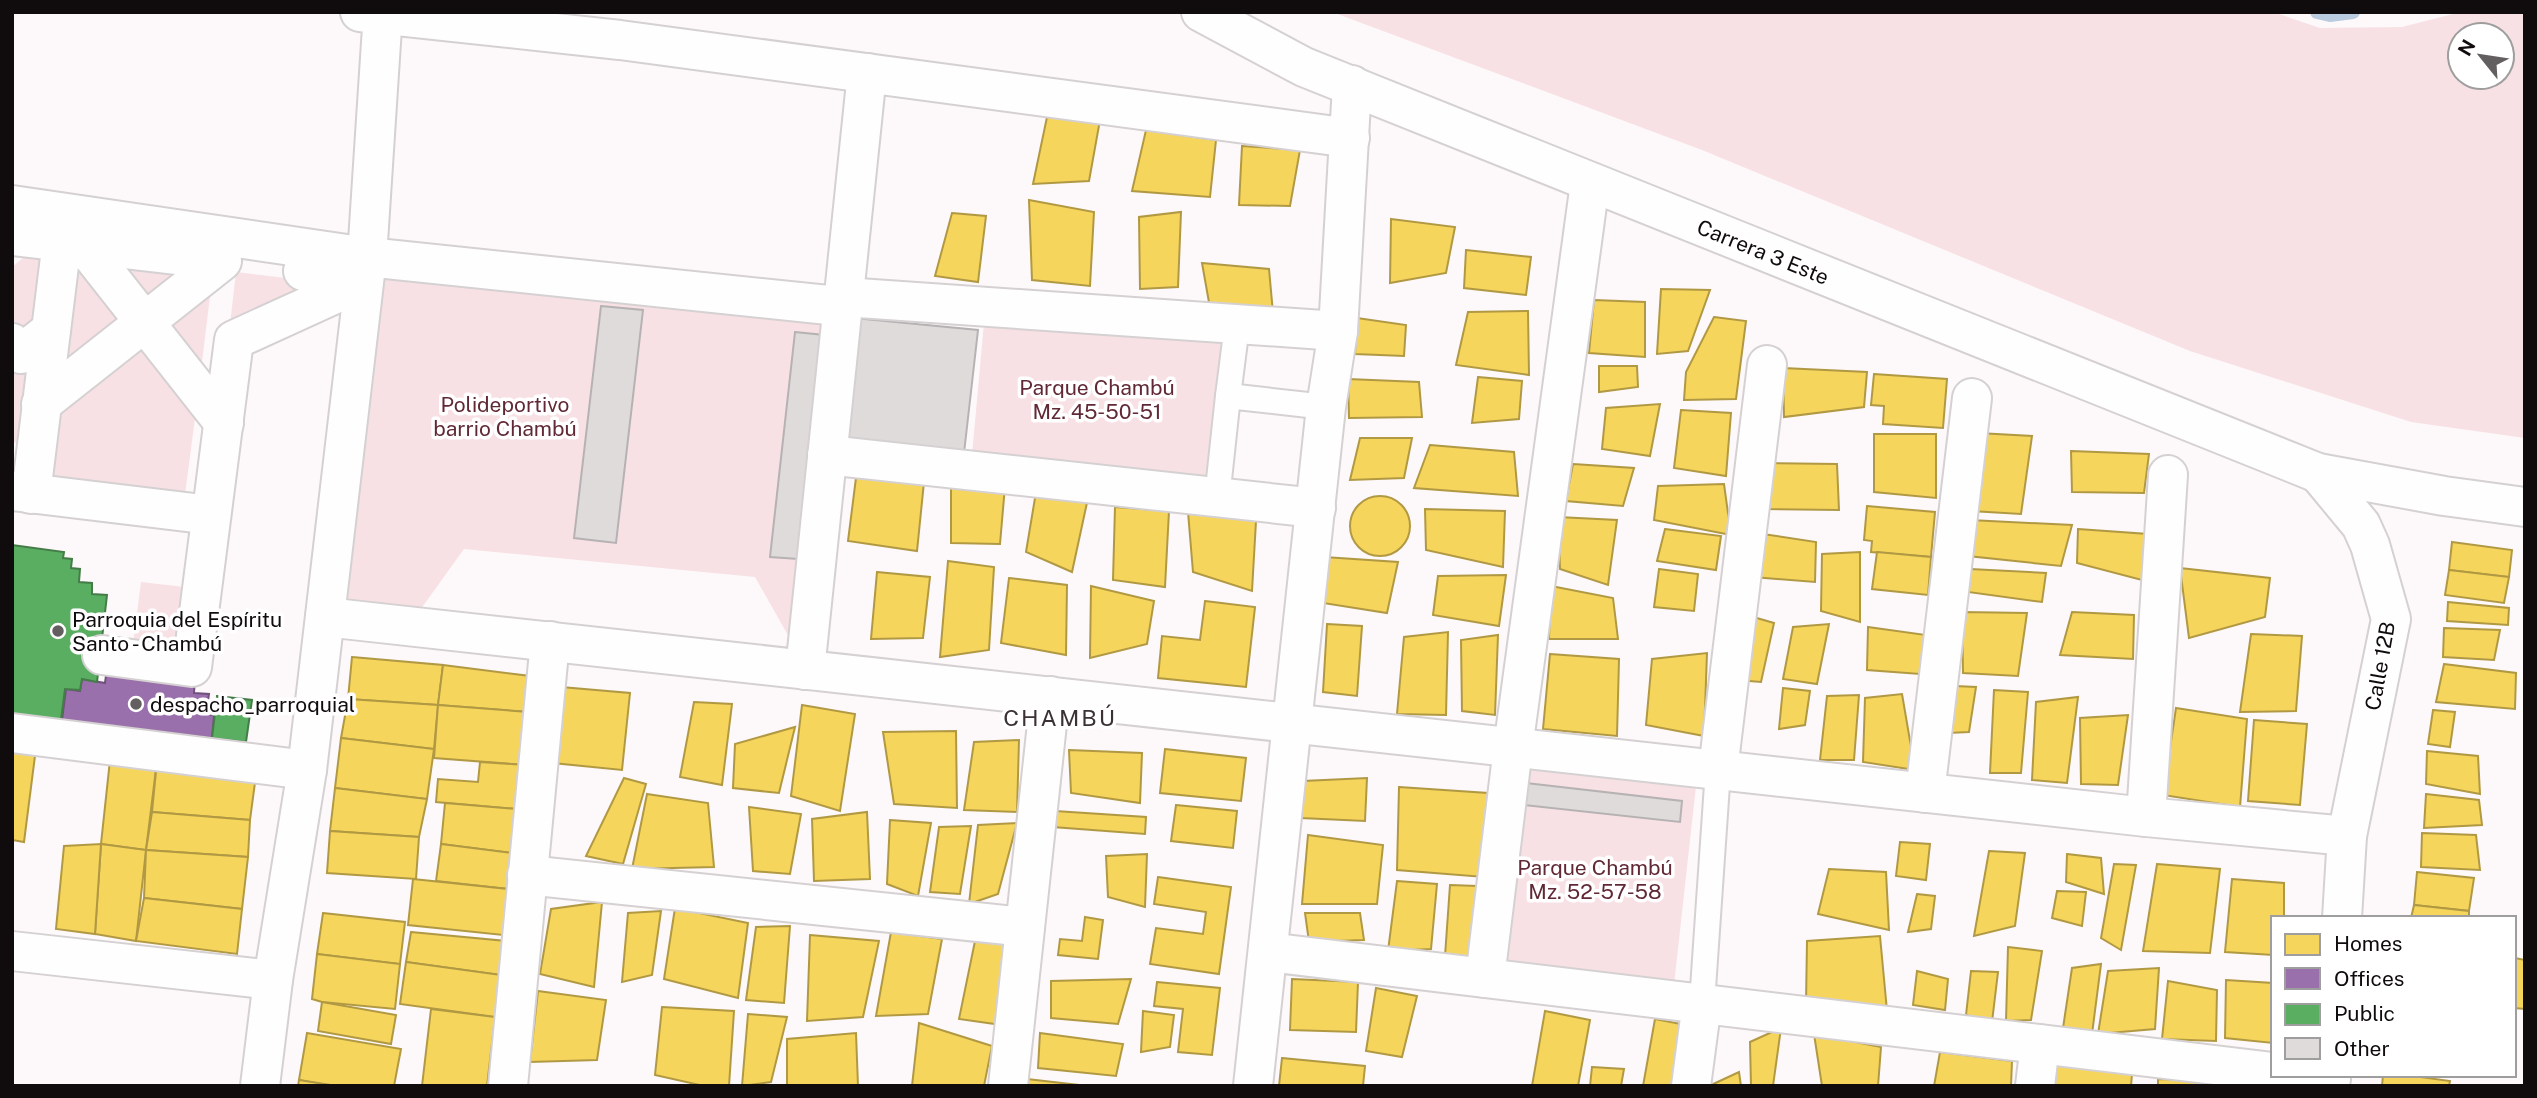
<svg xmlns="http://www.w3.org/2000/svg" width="2537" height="1098" viewBox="0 0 2537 1098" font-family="'Public Sans',sans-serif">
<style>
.green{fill:#f8e1e4;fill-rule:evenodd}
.homes{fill:#f6d55c;stroke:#b19944;stroke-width:2}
.offices{fill:#9970ab;stroke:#70527c;stroke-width:2}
.public{fill:#5aae61;stroke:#447d48;stroke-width:2}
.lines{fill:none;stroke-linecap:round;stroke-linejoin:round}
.stream{stroke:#bacde0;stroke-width:14}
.building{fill:#dfdbdb;stroke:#b6b2b3;stroke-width:2}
.lane-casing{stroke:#d5d1d2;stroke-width:28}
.street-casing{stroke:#d5d1d2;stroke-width:42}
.lane{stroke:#fffefe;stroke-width:24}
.street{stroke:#fffefe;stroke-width:38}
.poi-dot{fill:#635f60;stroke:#fff;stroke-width:2.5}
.labels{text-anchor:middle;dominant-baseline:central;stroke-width:7;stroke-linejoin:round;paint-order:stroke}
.street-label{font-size:21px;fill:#100c0d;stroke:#fff}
.park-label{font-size:21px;fill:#602935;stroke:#fff}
.poi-label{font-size:21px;fill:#100c0d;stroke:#fff;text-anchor:start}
.neighbourhood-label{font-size:23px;letter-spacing:2px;fill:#3b3233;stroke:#fff}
</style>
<rect width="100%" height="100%" fill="#fdf8f9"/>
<g class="green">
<path d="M1332,12H2273L2320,28L2402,27L2461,12H2525V438L2411,422L2190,351L1702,150ZM2460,35H2502V77H2460Z"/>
<path d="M34,249L41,251L30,335L12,330V267Z"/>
<path d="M80,255L132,320L65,373Z"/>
<path d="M105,258L198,269L146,309Z"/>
<path d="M380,266L830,315L798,653L755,577L464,549L415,617L340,609Z"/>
<path d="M236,272L311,281L322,282L229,333Z"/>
<path d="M212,280L200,378L157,324Z"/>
<path d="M985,312L1223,332L1208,486L971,466Z"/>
<path d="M143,335L197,403L184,502L52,486L62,399Z"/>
<path d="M27,360L17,445L12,439V372Z"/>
<path d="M141,582L193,588L184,659L132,652Z"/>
<path d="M1519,754L1696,786L1673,994L1495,970Z"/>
</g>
<g class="homes">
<path d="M1047,117L1100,120L1089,181L1033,184Z"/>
<path d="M1146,130L1216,140L1210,197L1132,191Z"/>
<path d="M1242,146L1300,150L1290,206L1239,205Z"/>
<path d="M1029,200L1094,212L1090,286L1032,280Z"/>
<path d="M1181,212L1178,287L1140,289L1139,217Z"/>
<path d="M952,213L986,216L978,282L935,276Z"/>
<path d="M1391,219L1455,227L1446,273L1390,283Z"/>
<path d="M1466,250L1531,257L1526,295L1464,288Z"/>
<path d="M1202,263L1269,269L1273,313L1210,308Z"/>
<path d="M1661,289L1710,290L1688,351L1657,354Z"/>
<path d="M1594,300L1645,302V357L1589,353Z"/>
<path d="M1528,311L1529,375L1456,365L1468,312Z"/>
<path d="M1714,317L1746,321L1736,399L1684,400L1686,372Z"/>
<path d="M1357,318L1406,325L1404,356L1355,354Z"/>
<path d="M1599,366H1637L1638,387L1599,392Z"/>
<path d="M1783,368L1867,372L1864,407L1784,417Z"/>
<path d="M1874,374L1947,379L1943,428L1883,424L1884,406L1871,405Z"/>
<path d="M1478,377L1522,381L1519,419L1472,423Z"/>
<path d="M1348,379L1419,382L1422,417L1349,418Z"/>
<path d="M1660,404L1650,456L1602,449L1606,408Z"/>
<path d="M1681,410L1731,413L1726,476L1674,468Z"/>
<path d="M1978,433L2032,436L2021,514L1971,511Z"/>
<path d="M1874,434H1936V498L1874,492Z"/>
<path d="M1360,438H1412L1404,478L1350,480Z"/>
<path d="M1430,445L1514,452L1518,496L1414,488Z"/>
<path d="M2071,451L2149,454L2144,493L2072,492Z"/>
<path d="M858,462L925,472L917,551L848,541Z"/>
<path d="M1765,463L1837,464L1839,510L1765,509Z"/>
<path d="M1573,464L1634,468L1623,506L1566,501Z"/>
<path d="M951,478L1005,486L1000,544L951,543Z"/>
<path d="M1724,484L1731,535L1654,520L1658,486Z"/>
<path d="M1036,492L1088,498L1072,572L1026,552Z"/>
<circle cx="1380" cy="526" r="30"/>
<path d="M1867,506L1935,512L1931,557L1871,552L1872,541L1864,540Z"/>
<path d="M1115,507L1169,511L1165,587L1113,580Z"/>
<path d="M1425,509L1505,511L1503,567L1426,550Z"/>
<path d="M1188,512L1256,521L1252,591L1193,572Z"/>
<path d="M1558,517L1617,520L1608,585L1560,569Z"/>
<path d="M1970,520L2072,525L2061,566L1968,556Z"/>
<path d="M1665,529L1721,536L1716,570L1657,561Z"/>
<path d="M2078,529L2148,534L2142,580L2077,563Z"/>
<path d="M1756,533L1816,542L1815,582L1753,577Z"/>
<path d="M2452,542L2512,550L2509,577L2449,570Z"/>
<path d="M1860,552V622L1821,611L1822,554Z"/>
<path d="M1877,552L1931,557L1928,595L1872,589Z"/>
<path d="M1324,557L1398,562L1387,613L1323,603Z"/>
<path d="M948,561L994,567L989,650L940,657Z"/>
<path d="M2180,568L2270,578L2265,617L2189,638Z"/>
<path d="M1659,569L1698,574L1694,611L1654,607Z"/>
<path d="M1970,569L2046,573L2042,602L1968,592Z"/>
<path d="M2449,570L2509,577L2504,603L2445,595Z"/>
<path d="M877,572L930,577L923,638L871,639Z"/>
<path d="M1506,575L1499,626L1433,615L1438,576Z"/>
<path d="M1009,578L1067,585L1066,655L1001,643Z"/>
<path d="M1091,586L1154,601L1147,644L1090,658Z"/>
<path d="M1551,586L1613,598L1618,639H1549Z"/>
<path d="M1205,601L1255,607L1246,687L1158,678L1162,636L1200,640Z"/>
<path d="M2448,602L2509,608L2508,625L2447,621Z"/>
<path d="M1962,612L2027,613L2018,676L1963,673Z"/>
<path d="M2072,612L2134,615L2133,659L2060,655Z"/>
<path d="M1743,614L1774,623L1761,682L1737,680Z"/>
<path d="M1327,624L1362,626L1357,696L1323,692Z"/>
<path d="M1829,624L1817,684L1783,679L1793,627Z"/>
<path d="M1868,627L1926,635L1920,674L1867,670Z"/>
<path d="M2444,628L2500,630L2494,660L2443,657Z"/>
<path d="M1448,632L1446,715L1397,714L1404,637Z"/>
<path d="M2251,634L2302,636L2296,711L2240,712Z"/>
<path d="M1498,635L1495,715L1462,711L1461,640Z"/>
<path d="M1707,653L1704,736L1646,725L1652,659Z"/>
<path d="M1550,654L1619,659L1617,736L1543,729Z"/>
<path d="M352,657L443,665L438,705L348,699Z"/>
<path d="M2444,664L2516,673L2515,709L2436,702Z"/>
<path d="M443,665L530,676L529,712L438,705Z"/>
<path d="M1955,686L1976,687L1969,732L1948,733Z"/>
<path d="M561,687L630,693L622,770L553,763Z"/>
<path d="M1783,688L1810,691L1805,725L1779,729Z"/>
<path d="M1994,690L2028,692L2021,773H1990Z"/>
<path d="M1902,694L1915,770L1863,762L1865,698Z"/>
<path d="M1859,695L1854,760H1820L1827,696Z"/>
<path d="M2078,697L2067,783L2032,780L2036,702Z"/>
<path d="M348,699L438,705L434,749L341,738Z"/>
<path d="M694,702L732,704L722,785L680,777Z"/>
<path d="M438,705L529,712L525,765L434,758Z"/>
<path d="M802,705L855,714L840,811L791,796Z"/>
<path d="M2176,708L2247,719L2240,807L2163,795Z"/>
<path d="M2433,710L2455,712L2450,747L2428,744Z"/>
<path d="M2128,715L2118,785L2081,784L2080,718Z"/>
<path d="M2254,720L2307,724L2300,805L2248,801Z"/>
<path d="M795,727L779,793L733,788L735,744Z"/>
<path d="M956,731L957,808L894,804L883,732Z"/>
<path d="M341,738L434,749L427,799L335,788Z"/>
<path d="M1019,740L1017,812L964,810L974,742Z"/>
<path d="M12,745L36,748L24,842L12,840Z"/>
<path d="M1165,749L1246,758L1241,801L1160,793Z"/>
<path d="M1069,750L1142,753L1140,803L1071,793Z"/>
<path d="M2427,751L2478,756L2480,794L2426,784Z"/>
<path d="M110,760L157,761L146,850L101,844Z"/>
<path d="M157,761L256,775L250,820L152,812Z"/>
<path d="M480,762L525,765L517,809L436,802L438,779L478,782Z"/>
<path d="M624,778L646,784L623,864L586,856Z"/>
<path d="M1367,778L1365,821L1301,818L1303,781Z"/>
<path d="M1399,787L1488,793L1484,877L1397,870Z"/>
<path d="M335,788L427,799L419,837L330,831Z"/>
<path d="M647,794L708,803L714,867L632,869Z"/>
<path d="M2426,794L2479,800L2482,825L2424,828Z"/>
<path d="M445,803L517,809L512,853L441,844Z"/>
<path d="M1176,805L1237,811L1233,848L1171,841Z"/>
<path d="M749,807L801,814L790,874L753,871Z"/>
<path d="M1055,811L1146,817L1145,834L1053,827Z"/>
<path d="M152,812L250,820L248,857L146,850Z"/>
<path d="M867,812L870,879L814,881L812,819Z"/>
<path d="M890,820L931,823L918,896L887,884Z"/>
<path d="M1017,823L998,894L969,904L978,825Z"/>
<path d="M971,826L960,894L930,892L939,827Z"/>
<path d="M330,831L419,837L416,879L327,873Z"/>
<path d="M2422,833L2476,835L2480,870L2421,867Z"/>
<path d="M1308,835L1383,845L1377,904H1302Z"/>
<path d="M1900,842L1930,844L1926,880L1896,876Z"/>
<path d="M101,844L146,850L136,941L95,934Z"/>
<path d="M101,844L95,934L56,929L64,846Z"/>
<path d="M441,844L512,853L508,889L436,881Z"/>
<path d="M146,850L248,857L242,909L144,898Z"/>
<path d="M1989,851L2025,853L2015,926L1974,936Z"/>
<path d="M1147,854L1145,907L1108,897L1106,856Z"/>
<path d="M2067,854L2101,858L2104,894L2066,882Z"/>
<path d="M2114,864L2136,865L2121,950L2101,938Z"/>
<path d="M2157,864L2220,869L2210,953L2143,951Z"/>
<path d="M1829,869L1886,872L1889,930L1818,914Z"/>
<path d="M2417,872L2474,878L2469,911L2414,905Z"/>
<path d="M1158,877L1231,887L1219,974L1150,964L1156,928L1203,934L1206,912L1154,904Z"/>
<path d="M413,879L508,889L503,935L408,925Z"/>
<path d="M2232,879L2284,883V918H2273V955L2225,952Z"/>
<path d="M1397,881L1437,884L1431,949L1388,951Z"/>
<path d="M1450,885L1477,886L1472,959L1445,956Z"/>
<path d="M2057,891L2086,892L2082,926L2052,918Z"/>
<path d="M1917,894L1935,896L1931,929L1908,932Z"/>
<path d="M144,898L242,909L237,954L136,941Z"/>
<path d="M602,902L594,987L540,974L551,909Z"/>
<path d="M2414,905L2469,911V918H2411Z"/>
<path d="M675,908L748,923L738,998L664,979Z"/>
<path d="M661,911L652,975L622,982L628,913Z"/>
<path d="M323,913L405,922L400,964L317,954Z"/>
<path d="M1305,913H1360L1364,940L1309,942Z"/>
<path d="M1085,917L1103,920L1098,959L1058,955L1060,939L1082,941Z"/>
<path d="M790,926L784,1003L746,1000L756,927Z"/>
<path d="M411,932L506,941L501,975L406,962Z"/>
<path d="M891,932L942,939L928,1014L876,1016Z"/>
<path d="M810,935L879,941L863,1017L807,1021Z"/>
<path d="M1880,936L1887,1011L1806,1003L1807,941Z"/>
<path d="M1013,940L1002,1025L959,1019L975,941Z"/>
<path d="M2008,947L2042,951L2031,1020L2006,1021Z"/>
<path d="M317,954L400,964L395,1009L322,1002L312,999Z"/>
<path d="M2515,958L2525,960V1009L2514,1008Z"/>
<path d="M406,962L501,975L495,1017L400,1004Z"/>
<path d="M2101,964L2092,1034L2063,1028L2072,968Z"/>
<path d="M2159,968L2155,1029L2098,1034L2108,971Z"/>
<path d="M1917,971L1948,979L1945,1010L1913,1005Z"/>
<path d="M1971,971L1998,972L1992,1022L1966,1015Z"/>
<path d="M1131,979L1118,1024L1051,1018V981Z"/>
<path d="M1292,979L1358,982L1356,1032L1290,1030Z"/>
<path d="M2226,980L2273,983V1043L2225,1038Z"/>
<path d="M2168,981L2217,990L2216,1041L2162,1039Z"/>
<path d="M1157,982L1220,988L1212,1055L1178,1052L1183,1009L1154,1006Z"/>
<path d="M1376,988L1417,996L1402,1057L1366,1051Z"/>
<path d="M538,991L606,1000L597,1060L530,1062Z"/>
<path d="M322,1002L396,1015L391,1044L318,1031Z"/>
<path d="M662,1007L734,1011L729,1086H704L655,1075Z"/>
<path d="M431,1009L495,1017L487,1086H422Z"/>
<path d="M1143,1011L1174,1015L1170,1047L1141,1052Z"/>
<path d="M1545,1011L1590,1020L1578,1086H1532Z"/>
<path d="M748,1014L787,1017L771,1082L742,1086Z"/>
<path d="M1655,1019L1686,1025L1675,1086H1643Z"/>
<path d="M919,1023L992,1046L984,1086H912Z"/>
<path d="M1781,1028L1773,1086H1751L1750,1042Z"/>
<path d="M307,1033L401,1049L394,1086H332L299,1080Z"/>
<path d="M856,1033L858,1086H787V1039Z"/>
<path d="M1040,1033L1123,1044L1116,1076L1038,1068Z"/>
<path d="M1814,1034L1881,1047L1878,1086H1822Z"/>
<path d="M1940,1052L2012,1061L2011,1086H1934Z"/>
<path d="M1282,1058L1365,1066L1363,1086H1279Z"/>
<path d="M2055,1065L2132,1074L2131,1086H2053Z"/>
<path d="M1592,1067L1624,1069L1621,1086H1590Z"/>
<path d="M1739,1072L1741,1086H1709Z"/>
<path d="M2383,1075H2406L2450,1081L2449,1086H2382Z"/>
<path d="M1027,1079L1088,1086H1026Z"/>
<path d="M2158,1079L2224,1081V1086H2158Z"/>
<path d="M299,1080L337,1086H298Z"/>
</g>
<path class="offices" d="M107,668L195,678L194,693L209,694L206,714L214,715L212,738L62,720L66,689L80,691L82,679L105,683Z"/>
<g class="public">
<path d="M12,545L64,552L63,558L72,559L71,568L80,569L79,582L92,583V594L107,595L97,682L82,679L80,690L65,689L61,720L12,714Z"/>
<path d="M217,696L252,700L246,742L212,738Z"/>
</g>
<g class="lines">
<path class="stream" d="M2317,12L2330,15L2353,12"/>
</g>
<g class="building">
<path d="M601,306L643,310L616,543L574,538Z"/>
<path d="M854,318L978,330L963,462L839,450Z"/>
<path d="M795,332L824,335L798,559L770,557Z"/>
<path d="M1526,783L1682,801L1680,822L1524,805Z"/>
</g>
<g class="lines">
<defs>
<g id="lane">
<path d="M1228,396L1235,341"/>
<path d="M1218,489L1228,396L1326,407"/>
<path d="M1702,1003L1718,770"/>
</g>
<g id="street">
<path d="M360,12L620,40L1350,138"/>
<path d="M1201,12L1304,67L2318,473L2444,496L2525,507"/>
<path d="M12,205L367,257L838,306L844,297L1338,331"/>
<path d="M12,236L184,256"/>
<path d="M83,244L224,423"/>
<path d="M12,343L21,354L51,330"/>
<path d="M41,404L222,261"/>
<path d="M827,455L1316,508"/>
<path d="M2318,473L2361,525L2370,545L2391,619L2347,836L2342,918"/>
<path d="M12,491L211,515"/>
<path d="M31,494L62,241"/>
<path d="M325,617L2146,817L2347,836"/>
<path d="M102,655L192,667L234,340L335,294L340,283L336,277L303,271"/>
<path d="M805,670L867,73"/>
<path d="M12,733L307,770"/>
<path d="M1718,770L1767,365"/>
<path d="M1925,793L1972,398"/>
<path d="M2146,817L2168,475"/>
<path d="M527,875L1025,927"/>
<path d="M12,951L273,980"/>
<path d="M1268,952L2273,1072"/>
<path d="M1485,978L1513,748L1590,183"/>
<path d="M2302,1075L2331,1079"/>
<path d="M260,1086L273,980L307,770L367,257L383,12"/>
<path d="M508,1086L550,641"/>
<path d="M1008,1086L1050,696"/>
<path d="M1253,1086L1326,407L1338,331L1352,85"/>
<path d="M1691,1086L1702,1003"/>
<path d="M2035,1086L2040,1044"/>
</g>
</defs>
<use href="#lane" class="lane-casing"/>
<use href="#street" class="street-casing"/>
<use href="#lane" class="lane"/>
<use href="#street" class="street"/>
</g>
<g class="poi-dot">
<circle cx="58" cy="631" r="7"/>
<circle cx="136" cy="704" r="7"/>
</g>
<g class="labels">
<g class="street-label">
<text transform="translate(1763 252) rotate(22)">Carrera 3 Este</text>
<text transform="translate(2380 666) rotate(-80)">Calle 12B</text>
</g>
<g class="park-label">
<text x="1097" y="387">Parque Chambú<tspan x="1097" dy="24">Mz. 45-50-51</tspan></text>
<text x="505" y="404">Polideportivo<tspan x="505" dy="24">barrio Chambú</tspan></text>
<text x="1595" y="867">Parque Chambú<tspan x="1595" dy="24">Mz. 52-57-58</tspan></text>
</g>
<g class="poi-label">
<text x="72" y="619">Parroquia del Espíritu<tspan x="72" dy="24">Santo - Chambú</tspan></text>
<text x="150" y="704">despacho_parroquial</text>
</g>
<g class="neighbourhood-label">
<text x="1060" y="717">CHAMBÚ</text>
</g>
</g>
<rect width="2537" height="1098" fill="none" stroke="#100c0d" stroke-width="28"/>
<rect x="2271" y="916" width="245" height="161" fill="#ffffff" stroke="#9f9e9e" stroke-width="2"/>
<rect x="2285" y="934" width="35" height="21" fill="#f6d55c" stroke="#9f9e9e" stroke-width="2"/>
<text x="2334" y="951" font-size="21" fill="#100c0d">Homes</text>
<rect x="2285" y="968" width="35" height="21" fill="#9970ab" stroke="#9f9e9e" stroke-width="2"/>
<text x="2334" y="986" font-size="21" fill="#100c0d">Offices</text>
<rect x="2285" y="1004" width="35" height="21" fill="#5aae61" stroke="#9f9e9e" stroke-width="2"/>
<text x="2334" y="1021" font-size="21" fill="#100c0d">Public</text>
<rect x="2285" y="1038" width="35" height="21" fill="#dfdbdb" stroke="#9f9e9e" stroke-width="2"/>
<text x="2334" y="1056" font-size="21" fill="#100c0d">Other</text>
<g transform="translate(2481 56) rotate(300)"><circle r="33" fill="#ffffff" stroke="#9f9e9e" stroke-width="2"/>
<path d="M0-5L12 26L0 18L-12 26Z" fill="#635f60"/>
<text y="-10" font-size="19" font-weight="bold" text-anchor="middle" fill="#100c0d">N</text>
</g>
</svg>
